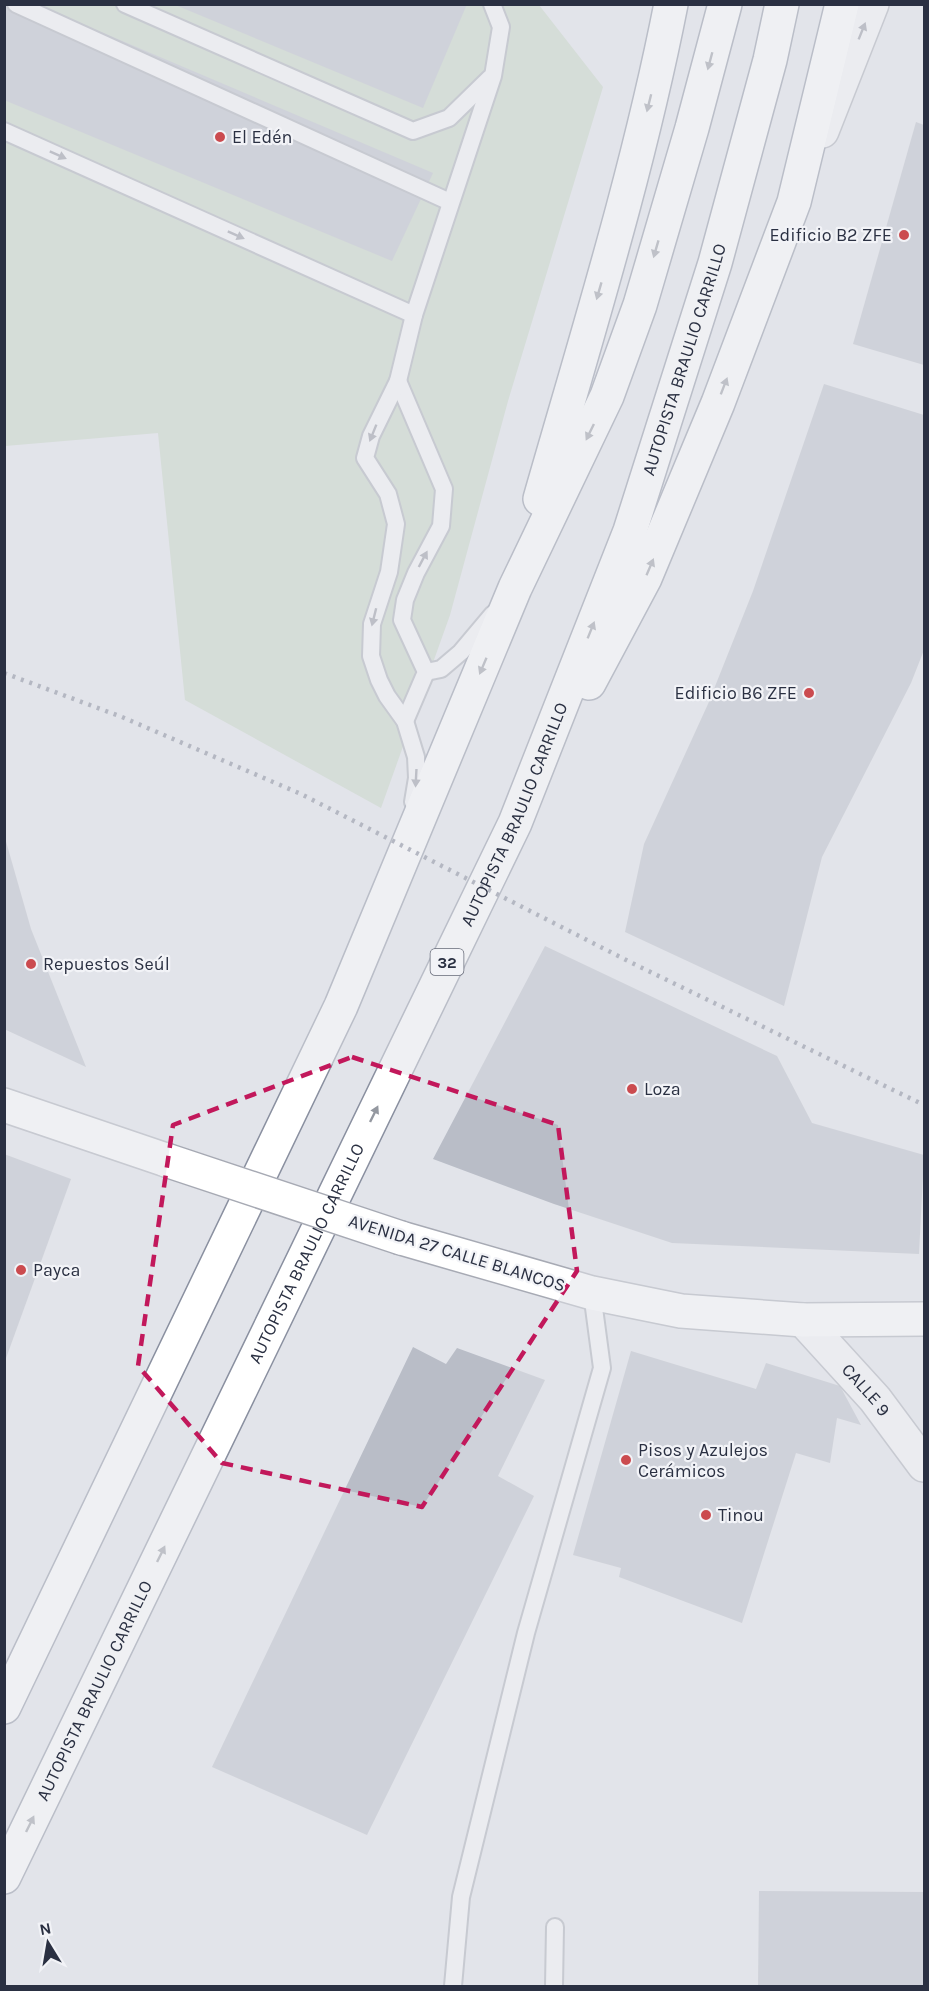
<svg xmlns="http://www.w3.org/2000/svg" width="929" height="1991" viewBox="0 0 929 1991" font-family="Karla,sans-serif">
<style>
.green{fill:#c5d4c3}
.building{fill:#b9bdc7}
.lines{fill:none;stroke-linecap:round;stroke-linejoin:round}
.lane-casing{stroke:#a7aab4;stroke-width:20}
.street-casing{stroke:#a7aab4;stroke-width:36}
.secondary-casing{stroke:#a7aab4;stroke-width:36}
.highway-casing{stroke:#8a90a0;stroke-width:36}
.lane{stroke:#f5f5f8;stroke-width:16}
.street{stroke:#f5f5f8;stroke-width:33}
.secondary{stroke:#fff;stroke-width:33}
.highway{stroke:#fff;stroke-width:33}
.rail{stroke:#7c8293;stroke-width:4.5;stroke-dasharray:3 6;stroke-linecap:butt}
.secondary-bridge-casing{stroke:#a7aab4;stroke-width:36;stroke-linecap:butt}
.secondary-bridge{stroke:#fff;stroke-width:33}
.oneway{fill:#90929d}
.oneway2{fill:#9498a0}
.marked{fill:none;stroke:#c2185b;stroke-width:4.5;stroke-dasharray:12 8;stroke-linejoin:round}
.poi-dot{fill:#cb4b4f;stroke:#f2f3f7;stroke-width:2}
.labels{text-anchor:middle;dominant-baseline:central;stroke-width:4.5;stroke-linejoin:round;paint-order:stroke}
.shield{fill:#f2f3f7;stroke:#666a78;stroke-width:1.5}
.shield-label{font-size:16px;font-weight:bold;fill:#2a3042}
.poi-label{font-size:18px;fill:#2a3042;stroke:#f2f3f7;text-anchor:start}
.street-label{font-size:18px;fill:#2a3042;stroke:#f2f3f7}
</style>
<rect width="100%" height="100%" fill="#e2e4ea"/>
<path class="green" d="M5,5H539L603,87L508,401L450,615L381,808L185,700L158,433L5,446Z"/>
<g class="building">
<path d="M4,4H35L433,173L392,261L4,100Z"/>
<path d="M173,4H467L423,108Z"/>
<path d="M916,122L924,125V365L853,344Z"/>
<path d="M824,384L924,415V650L911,683L822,857L784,1006L625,932L644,844L708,704L753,591Z"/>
<path d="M5,838L31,929L86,1067L4,1029Z"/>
<path d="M545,946L777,1056L812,1123L924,1155L919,1254L672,1243L554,1204L433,1159Z"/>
<path d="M4,1154L71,1179L5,1361H4Z"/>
<path d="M413,1347L446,1364L457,1348L545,1380L498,1476L534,1496L367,1835L212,1767Z"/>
<path d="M631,1351L756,1389L766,1363L840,1386L861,1425L837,1418L830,1463L796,1453L742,1623L619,1577L621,1568L573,1555Z"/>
<path d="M759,1891L924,1892V1986H758Z"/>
</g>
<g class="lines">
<defs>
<g id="lane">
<path d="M16,4L450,202"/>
<path d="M125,4L413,131L449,118L490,78"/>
<path d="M4,131L414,315"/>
<path d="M398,381L444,489L441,526L416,573L405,600L402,620L426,672L405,721"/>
<path d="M426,672L441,669L461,652L493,614"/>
<path d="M413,802L417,778L416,757L405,721L387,696L379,680L371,656L372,624L389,572L396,524L388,494L365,458L371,436L398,381L414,315L493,76L501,27L492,4"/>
<path d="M453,1986L461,1897L526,1633L602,1368L592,1293"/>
<path d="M554,1986L555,1927"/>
</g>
<g id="street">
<path d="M822,131L872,4"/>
<path id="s1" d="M803,1320L875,1399L924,1465"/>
</g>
<g id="secondary">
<path d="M4,1105L166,1160"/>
<path d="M401,1238L592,1293L681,1311L803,1320L924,1319"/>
</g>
<g id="highway">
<path d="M540,499C587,335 638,172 671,4"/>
<path d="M589,683L645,578L718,403L794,202L842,4"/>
<path d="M4,1707L341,1006L515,588L607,396L640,305L692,128L725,4"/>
<path id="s2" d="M4,1877L515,823L630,531L715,263L770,60L782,4"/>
</g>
</defs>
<use href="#lane" class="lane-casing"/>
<use href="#street" class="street-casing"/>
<use href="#secondary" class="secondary-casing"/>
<use href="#highway" class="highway-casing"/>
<use href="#lane" class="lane"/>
<use href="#street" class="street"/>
<use href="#secondary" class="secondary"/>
<use href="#highway" class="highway"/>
<path class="rail" d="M4,673L122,717L301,794L632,963L924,1105"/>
<defs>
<path id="secondary-bridge" d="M166,1160L401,1238"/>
</defs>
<use href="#secondary-bridge" class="secondary-bridge-casing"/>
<use href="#secondary-bridge" class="secondary-bridge"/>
</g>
<defs><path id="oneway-solid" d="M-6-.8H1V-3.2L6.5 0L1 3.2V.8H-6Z" transform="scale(1.5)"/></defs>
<g class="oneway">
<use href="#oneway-solid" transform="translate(862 31) rotate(-68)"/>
<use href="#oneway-solid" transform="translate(58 155) rotate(24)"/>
<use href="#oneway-solid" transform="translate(236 235) rotate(24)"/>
<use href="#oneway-solid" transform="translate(373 433) rotate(112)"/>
<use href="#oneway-solid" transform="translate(423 559) rotate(-62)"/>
<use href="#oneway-solid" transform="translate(374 617) rotate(104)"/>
<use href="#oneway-solid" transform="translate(416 778) rotate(93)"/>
</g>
<g class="oneway2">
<use href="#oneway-solid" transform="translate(710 61) rotate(105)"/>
<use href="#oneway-solid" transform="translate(649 103) rotate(104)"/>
<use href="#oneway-solid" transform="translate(656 249) rotate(106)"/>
<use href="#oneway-solid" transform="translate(599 291) rotate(106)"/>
<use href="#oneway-solid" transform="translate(724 386) rotate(-69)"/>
<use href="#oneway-solid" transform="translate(590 432) rotate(116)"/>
<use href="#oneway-solid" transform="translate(650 567) rotate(-67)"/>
<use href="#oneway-solid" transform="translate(591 630) rotate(-68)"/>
<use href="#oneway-solid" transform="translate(483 666) rotate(113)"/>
<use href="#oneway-solid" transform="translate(374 1114) rotate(-64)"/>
<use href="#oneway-solid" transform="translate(161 1554) rotate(-64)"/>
<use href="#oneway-solid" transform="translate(30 1824) rotate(-64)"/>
</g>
<path d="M0 0H929V1991H0ZM352,1057L558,1125L577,1271L422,1507L222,1463L138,1366L173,1125Z" fill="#e2e4ea" fill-opacity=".55" fill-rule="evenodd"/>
<path class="marked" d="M352,1057L558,1125L577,1271L422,1507L222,1463L138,1366L173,1125Z"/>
<g class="poi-dot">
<circle cx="220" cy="137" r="6"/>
<circle cx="904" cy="235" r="6"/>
<circle cx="809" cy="693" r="6"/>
<circle cx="31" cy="964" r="6"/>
<circle cx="632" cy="1089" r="6"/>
<circle cx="21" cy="1270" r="6"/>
<circle cx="626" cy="1460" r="6"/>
<circle cx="706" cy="1515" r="6"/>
</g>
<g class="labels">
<rect class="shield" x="430.5" y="949" width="33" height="26" rx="4.5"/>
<g class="shield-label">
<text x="447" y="962">32</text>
</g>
<g class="poi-label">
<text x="232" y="137">El Edén</text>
<text x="892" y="235" text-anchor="end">Edificio B2 ZFE</text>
<text x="797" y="693" text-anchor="end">Edificio B6 ZFE</text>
<text x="43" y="964">Repuestos Seúl</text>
<text x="644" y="1089">Loza</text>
<text x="33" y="1270">Payca</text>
<text x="638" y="1450">Pisos y Azulejos<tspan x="638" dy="21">Cerámicos</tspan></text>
<text x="718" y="1515">Tinou</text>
</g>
<g class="street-label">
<text stroke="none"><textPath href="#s2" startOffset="1665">AUTOPISTA BRAULIO CARRILLO</textPath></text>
<text stroke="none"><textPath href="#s2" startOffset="1179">AUTOPISTA BRAULIO CARRILLO</textPath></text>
<text transform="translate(457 1253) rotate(17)">AVENIDA 27 CALLE BLANCOS</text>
<text stroke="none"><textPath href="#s2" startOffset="693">AUTOPISTA BRAULIO CARRILLO</textPath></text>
<text stroke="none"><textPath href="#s1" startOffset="94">CALLE 9</textPath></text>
<text stroke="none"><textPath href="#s2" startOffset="207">AUTOPISTA BRAULIO CARRILLO</textPath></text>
</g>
</g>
<rect width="929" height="1991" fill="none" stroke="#2a3042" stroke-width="12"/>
<g transform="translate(48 1943) rotate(349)" stroke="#f2f3f7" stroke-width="4.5" paint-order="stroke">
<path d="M0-4.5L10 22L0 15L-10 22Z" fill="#2a3042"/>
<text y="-9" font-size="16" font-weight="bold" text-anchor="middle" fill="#2a3042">N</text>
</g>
</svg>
